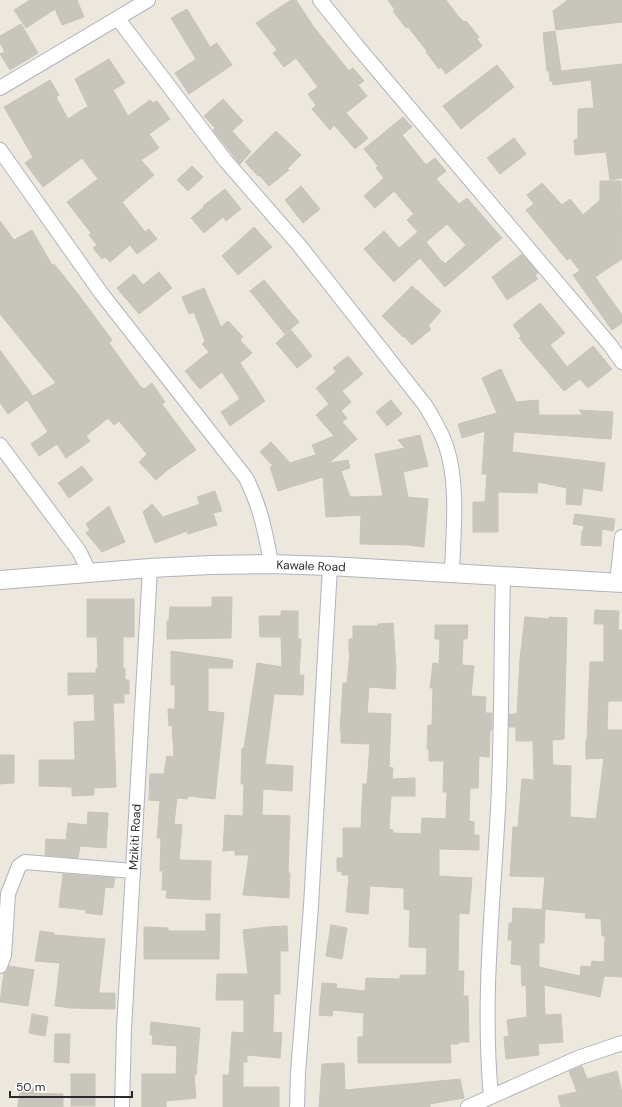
<svg xmlns="http://www.w3.org/2000/svg" width="622" height="1107" viewBox="0 0 622 1107" font-family="'DM Sans',sans-serif">
<style>
.building{fill:#c8c5bd;stroke:#c8c4b7;fill-rule:evenodd}
.lines{fill:none;stroke-linecap:round;stroke-linejoin:round}
.minor-casing{stroke:#b1b2be;stroke-width:16}
.tertiary-casing{stroke:#b1b2be;stroke-width:20}
.minor{stroke:#fff;stroke-width:14}
.tertiary{stroke:#fff;stroke-width:18}
.labels{text-anchor:middle;dominant-baseline:central;stroke-width:3;stroke-linejoin:round;paint-order:stroke}
.street-label{font-size:12px;fill:#2b2b2b;stroke:#fff}
</style>
<rect width="100%" height="100%" fill="#ede8dd"/>
<g class="building">
<path d="M30,0H77L84,17L62,25L55,9L26,28L14,10Z"/>
<path d="M291,0H296L313,26L349,71L353,68L364,81L358,85L367,96L346,113L368,138L355,149L334,125L330,130L312,109L316,105L308,94L318,87L296,58L284,67L273,53L277,50L256,23Z"/>
<path d="M388,0H446L458,16L464,22L466,21L479,37L477,39L482,46L446,74L441,67L439,69L426,52L427,51L408,27L406,28L393,11L395,10Z"/>
<path d="M568,0H622V22L556,30L553,11Z"/>
<path d="M187,9L210,47L217,43L232,65L189,94L175,73L196,59L171,18Z"/>
<path d="M21,24L38,53L10,70L0,54L5,52L0,43V36Z"/>
<path d="M555,31L561,71L622,64V178L610,180L606,152L575,155L574,140L578,139V109L594,108L591,80L553,85L552,81H550L549,71H547L543,33Z"/>
<path d="M109,59L125,83L113,90L128,116L150,100L153,103L157,101L170,119L149,134L159,148L141,160L154,175L122,202L145,232L149,229L157,239L137,254L130,245L110,262L105,257L102,259L93,248L97,245L89,235L91,233L67,202L98,179L82,158L43,187L25,163L33,157L4,107L50,80L59,95L56,97L68,119L88,106L75,79Z"/>
<path d="M497,65L514,87L461,129L443,106Z"/>
<path d="M223,99L243,121L232,131L251,152L240,164L213,130L215,128L204,116Z"/>
<path d="M403,117L412,127L402,135L426,165L435,158L446,171L436,179L459,204L467,198L502,238L445,287L420,258L394,282L364,249L384,231L399,248L418,232L407,220L414,214L394,191L375,208L364,196L384,178L376,168L378,166L364,149ZM447,224L466,245L445,264L443,261L442,262L426,242Z"/>
<path d="M276,131L301,155L287,169L289,170L269,186L259,175L258,176L245,162Z"/>
<path d="M514,138L526,154L500,174L487,158Z"/>
<path d="M192,166L203,177L188,191L177,180Z"/>
<path d="M600,181H621L622,259L595,277L622,315V323L612,330L573,275L580,271L570,258L567,260L526,210L534,204L527,195L542,183L562,205L570,199L583,215L600,200Z"/>
<path d="M301,186L320,209L303,223L285,200Z"/>
<path d="M225,189L241,209L226,221L223,217L204,233L191,218L204,207L203,206Z"/>
<path d="M0,221L14,240L32,230L52,265L54,264L78,294L112,340L109,343L140,386L144,389L152,383L165,402L162,404L196,450L166,471L156,480L139,462L147,454L119,421L114,425L108,418L86,436L90,441L66,458L57,444L39,456L31,444L48,432L27,400L8,414L0,403V350L33,396L56,383L0,314Z"/>
<path d="M254,227L272,247L238,275L222,256Z"/>
<path d="M522,254L538,273L535,275L538,279L507,300L492,277Z"/>
<path d="M159,272L172,288L139,314L117,288L134,274L143,285Z"/>
<path d="M264,280L299,322L285,334L250,291Z"/>
<path d="M412,286L441,311L428,326L431,329L412,345L404,336L403,337L382,316Z"/>
<path d="M204,288L221,327L228,321L243,337L240,340L252,353L240,363L265,401L230,426L221,412L240,399L222,372L200,389L185,371L209,352L202,344L205,341L194,312L189,314L182,297Z"/>
<path d="M540,303L565,333L550,345L567,367L593,346L612,369L588,388L580,379L564,391L519,338L521,336L513,325Z"/>
<path d="M291,330L312,356L297,368L276,343Z"/>
<path d="M348,356L363,374L342,391L351,402L341,411L347,418L342,422L357,439L329,463L348,460L350,468L341,471L350,497L383,496L375,454L405,448L398,440L420,435L428,466L403,472L408,497L428,499L424,547L409,545L360,544L361,515L326,517L323,477L278,491L270,467L273,466L260,452L271,442L290,463L315,455L316,454L312,445L334,436L316,415L329,404L316,388L336,372L333,368Z"/>
<path d="M501,369L516,402L538,400L539,415H583L579,410L613,412L611,439L514,432L512,452L605,463L602,491L583,488L581,505L566,504L567,488L538,482L537,493L498,492V532H473V502H485L487,474H482L485,431L462,438L458,424L497,413L482,378Z"/>
<path d="M391,400L402,414L387,426L376,412Z"/>
<path d="M82,466L93,480L69,498L58,483Z"/>
<path d="M215,491L222,511L213,513L217,525L188,534L187,531L155,543L143,512L152,504L163,517L200,504L197,497Z"/>
<path d="M109,506L125,542L102,552L86,533L90,530L86,524Z"/>
<path d="M575,514L615,519L613,531L602,529L601,546L581,545L582,531H583L584,526L573,524Z"/>
<path d="M212,597H232L231,638L167,639V621H169L170,607H212Z"/>
<path d="M87,599H134V637H123V668H125V680H129V694H124V703H113L116,787L94,788V795L72,796V787L39,786V760H75L74,722L95,721L94,694L68,695V673H96V668H98L97,637H87Z"/>
<path d="M595,610L619,611L618,630H622V701H608L607,730H622V977L604,976L600,997L544,985L545,1015L561,1014L563,1042L538,1044L539,1055L506,1059L504,1037L509,1036L507,1020L527,1017L526,985L522,986L521,965L511,964L512,940H508L509,923H512L513,908L545,910L544,943H539V967L580,976L581,966L591,967L592,961L604,962L605,936H602L601,919L585,918L586,913L542,909L545,877L510,876L513,827H518L522,779L534,780L533,741H516V727H509V714H517L520,659L525,617L549,619V617L567,618L564,739L552,740L553,765L571,766L570,817L596,819L604,758L586,759V740H587L590,662H604V624H594Z"/>
<path d="M281,611H298V639H301L299,675H304L303,695L274,694L265,764L293,766L292,791L263,789L262,815L290,816L288,873H290L289,898L243,895L249,855H235V850L223,851L225,815L243,816L244,784H241L242,748H244L257,663L282,667L281,637H260L259,616H281Z"/>
<path d="M393,623L396,670L395,689L369,687L367,713L391,714L389,767L393,768L392,779L415,778V796H391L389,829L393,830V833L421,834L422,818L446,819L447,792H443L444,761H429V749H427L428,725H432L433,688H430L433,663L439,664L440,639H435V625H468L467,639H463L462,665L474,666L471,696L486,697L485,713H492V727L491,731H490L489,757L479,756L478,788H470L469,821L474,822V835H479V850L439,849V876L472,878L469,914L459,913L458,971H464L463,996H468L469,1042H459L458,1044H450L451,1063H358V1037H363L364,1013L333,1010L332,1016L319,1015L322,983L337,984L336,988L365,991L366,978L400,979V975H426L427,948L409,947L410,910L404,909V888L370,886L368,914L346,912L349,875H342V872L337,871V858H343V828H361L363,784H367L370,744L341,743V731H340L343,683H347L350,653H349V639H353V626H378V624Z"/>
<path d="M171,651L233,660L232,668H208V711L224,713L215,799L188,796L187,799L177,798L174,824L182,825L179,860L211,861L210,900L166,898L167,890H162L163,871H160L161,838H157L160,801L149,800L150,774H164L167,756L174,757L172,725L169,726L168,709H175V685H171Z"/>
<path d="M0,755H14V783L0,784Z"/>
<path d="M88,812L108,813L106,848L80,846L78,858L45,855L46,839L66,840L68,823L87,825Z"/>
<path d="M63,874L115,878L113,888L105,887L102,915L86,913V910L59,907Z"/>
<path d="M206,914H220L219,959H144V927L168,928V931H206Z"/>
<path d="M331,925L347,928L342,959L326,956Z"/>
<path d="M287,926L288,951H280V994H274L273,1032L282,1033L280,1058L247,1055V1062H243V1087H279V1107H223V1075H229L232,1032L244,1033V1000H216L217,974H248L243,930L267,927Z"/>
<path d="M40,931L54,933V935L105,939L99,990V993H115V1009L71,1008L55,1006L60,963L35,961Z"/>
<path d="M9,966L34,970L28,1006L0,1002L4,973Z"/>
<path d="M32,1014L48,1017L45,1036L29,1033Z"/>
<path d="M151,1022L200,1028L196,1075H194L196,1098L166,1101V1107H142V1074H176L177,1046L152,1044L153,1035H150Z"/>
<path d="M55,1034H70L69,1063L54,1062Z"/>
<path d="M344,1063L345,1090L460,1079L464,1098L430,1104V1107H319L322,1064Z"/>
<path d="M582,1066L587,1079L617,1071L622,1093V1107H561L558,1096L577,1092L569,1071Z"/>
<rect x="71" y="1074" width="24" height="32"/>
<path d="M35,1088L36,1093L63,1094V1107H18L20,1089Z"/>
</g>
<g class="lines">
<defs>
<g id="minor">
<path d="M320,0L357,46L610,345L622,362"/>
<path d="M118,19L225,160L299,245L425,405C433,418 441,431 446,446C459,483 453,534 452,574"/>
<path d="M0,88L148,0"/>
<path d="M0,150L101,293L246,478C260,505 266,534 271,564"/>
<path d="M0,445L79,551L89,572"/>
<path d="M617,583L622,537"/>
<path d="M0,966L4,955L8,894L19,866L25,862L133,871"/>
<path d="M491,1096C482,1001 493,905 498,809C502,732 501,654 503,576"/>
<path d="M122,1107L124,1029L150,568"/>
<path d="M297,1107L298,1073L311,906L330,566"/>
<path d="M468,1107L578,1058L622,1043"/>
</g>
<path id="tertiary" d="M0,580L150,568L211,565L271,564L330,566L622,583"/>
</defs>
<use href="#minor" class="minor-casing"/>
<use href="#tertiary" class="tertiary-casing"/>
<use href="#minor" class="minor"/>
<use href="#tertiary" class="tertiary"/>
</g>
<g class="labels">
<g class="street-label">
<text transform="translate(311 566) rotate(2)">Kawale Road</text>
<text transform="translate(135 837) rotate(-87)">Mzikiti Road</text>
</g>
</g>
<path d="M10 1091v6h122v-6" fill="none" stroke="#2b2b2b" stroke-width="2"/>
<text x="16" y="1091" font-size="12" fill="#2b2b2b" stroke="#ffffff" stroke-width="3" paint-order="stroke">50 m</text>
</svg>
